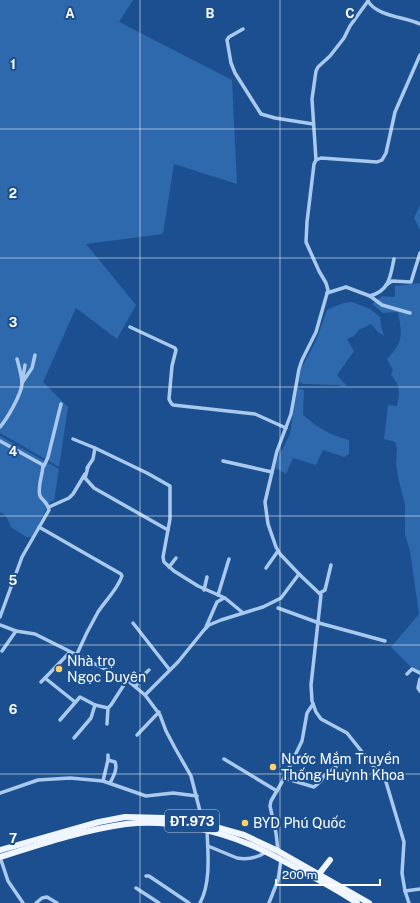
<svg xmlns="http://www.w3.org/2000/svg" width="420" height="903" viewBox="0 0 420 903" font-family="'Public Sans',sans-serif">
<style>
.green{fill:#2e69ad}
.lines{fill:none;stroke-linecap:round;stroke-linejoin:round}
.minor{stroke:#a9c9ee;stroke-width:3.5}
.primary{stroke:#f0f6ff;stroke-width:6}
.grid{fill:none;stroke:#fff;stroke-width:1;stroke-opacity:0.55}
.poi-dot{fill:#ffd166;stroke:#1b4f8f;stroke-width:1.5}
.labels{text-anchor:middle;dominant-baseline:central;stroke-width:4;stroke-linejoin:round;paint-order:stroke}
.shield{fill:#1b4f8f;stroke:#bbcadd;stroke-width:1}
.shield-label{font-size:13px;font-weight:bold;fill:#fff}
.poi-label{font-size:14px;fill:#fff;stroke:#1b4f8f;text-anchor:start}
.grid-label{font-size:13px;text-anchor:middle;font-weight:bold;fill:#fff;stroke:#1b4f8f;stroke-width:4;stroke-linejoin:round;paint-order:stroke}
</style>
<rect width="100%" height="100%" fill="#1b4f8f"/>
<g class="green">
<path d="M0,0H133L119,22L232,80L237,184L174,164L163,234L86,244L136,305L117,339L76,308L43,382L68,407L59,467L0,433Z"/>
<path d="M420,205V230L414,218Z"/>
<path d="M420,283V676L391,647L419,614L410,551L405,534V505L398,477L396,464L397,448L395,442L384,439L388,405L397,406C400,392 401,387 391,375L393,370L387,359C404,341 402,335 398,312L383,313L372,304L382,296L395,297V286Z"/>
<path d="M352,302L370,309L380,317L381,325L384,336L378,332L371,324L359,330L354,336L347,339L354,351L337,375L346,385L345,387L338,385L303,384L299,382L301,369L316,341L327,310L343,303Z"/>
<path d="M297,388L304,390L303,415C318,428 330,435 349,440V454L344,457L323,450L316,465L293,458L286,474L276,468L277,460L290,434Z"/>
<path d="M0,436L59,469L54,501L50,502L32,537H26L11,527L6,516L0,512Z"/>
</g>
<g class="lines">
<g class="minor">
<path d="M368,1C376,16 405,17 420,24"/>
<path d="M243,29L229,37L227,40L231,63L235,73L261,114L275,118L313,124"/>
<path d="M316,160L312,99L316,71L318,67L330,56L344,38L350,26L368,1"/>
<path d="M386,285L392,281L411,282L420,253"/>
<path d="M327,293L346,287L370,296L382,305L410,313"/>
<path d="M370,296C390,290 390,277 394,259"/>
<path d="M130,327L175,348L176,350L172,366L169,399L171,403L173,405L255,414L286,428"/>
<path d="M25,365L22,383L32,368L35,355"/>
<path d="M0,427C7,419 21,395 22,384C22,376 19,366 17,359"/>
<path d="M73,439L95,448L93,459L87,468"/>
<path d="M0,441L43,465C43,474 37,487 40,496C43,501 48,503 49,510L22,557L0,617"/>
<path d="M95,448L147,473L170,486V519L163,557L164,562L174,571L198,586L225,598L242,612"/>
<path d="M223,461L272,472"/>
<path d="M44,466L48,457L61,404"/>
<path d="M88,467L85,478L94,488L168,530"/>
<path d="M49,507L69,498L73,494L85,474"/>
<path d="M39,527L121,574L122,576C117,590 106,600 98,612C90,626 83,640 77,654"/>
<path d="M169,567L176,558"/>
<path d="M266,568L278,551"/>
<path d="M204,590L207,577"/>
<path d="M320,593L325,590L331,565"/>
<path d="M218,595L229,559"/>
<path d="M278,608L319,623L385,641"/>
<path d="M133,623L169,669"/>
<path d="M0,625L16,631L35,634L127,680L145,695L160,715L166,731L175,748L191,776L203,823"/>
<path d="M206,627L217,602L224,598"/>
<path d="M2,651L16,631"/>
<path d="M70,652L45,678L75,702"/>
<path d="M407,674L412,669L420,673"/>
<path d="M420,679L418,688L420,691"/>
<path d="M41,682L45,678"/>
<path d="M136,687L139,679L149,670"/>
<path d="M145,695L178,662L204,630L209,625L221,620L263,607L281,598L299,574"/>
<path d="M60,720L80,697L95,705L108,708L111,705L127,680"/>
<path d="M107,724L108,708"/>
<path d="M137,735L159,712"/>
<path d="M74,738L91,718L95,705"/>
<path d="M224,759L277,791"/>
<path d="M108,760L115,762C118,769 113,777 110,783"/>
<path d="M284,778L314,787L321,781L323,777L336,767"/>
<path d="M103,781L108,760V755"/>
<path d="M0,793L38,780L70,778L103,781L146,796L173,793L197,796"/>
<path d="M208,846L237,858C248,860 257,858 266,852"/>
<path d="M278,851L276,833L270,806L271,801L282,782L302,741L307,713L313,704"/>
<path d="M0,857L8,881L23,903"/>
<path d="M146,876H149L189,903"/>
<path d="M136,888L159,903"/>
<path d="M405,891L420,889"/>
<path d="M36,903L42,898L47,897L57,903"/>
<path d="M200,903C211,883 208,853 207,831"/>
<path d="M269,903L278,880L281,860"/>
<path d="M409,903L405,891L402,873L404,842L386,782L347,733L321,719L316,712L312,701L311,685L321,595L299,574L280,554L276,547L268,524L265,502L277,451L291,414L299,369L302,360L316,332L328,290L326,283L319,271L306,242L307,222L314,164L316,160L321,158L377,162L382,160L386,153L395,112L420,55"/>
</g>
<g class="primary">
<path d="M0,850L99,822L125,817L165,818L194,821L244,835L278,851L369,903"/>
<path d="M0,857C41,844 83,830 126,824C167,819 213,829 251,845C268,852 285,862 302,871C321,881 340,891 357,903"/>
<path d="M319,874L330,860"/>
</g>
</g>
<path class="grid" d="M140,0V903M280,0V903M0,129H420M0,258H420M0,387H420M0,516H420M0,645H420M0,774H420"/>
<g class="poi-dot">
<circle cx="59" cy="669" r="4"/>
<circle cx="273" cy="767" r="4"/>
<circle cx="245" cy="823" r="4"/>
</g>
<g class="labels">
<rect class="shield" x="165" y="810" width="54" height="22" rx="3"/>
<g class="shield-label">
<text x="192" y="821">ĐT.973</text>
</g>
<g class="poi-label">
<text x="67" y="661">Nhà trọ<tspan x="67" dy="16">Ngọc Duyên</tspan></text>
<text x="281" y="759">Nước Mắm Truyền<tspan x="281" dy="16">Thống Huỳnh Khoa</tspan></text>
<text x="253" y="823">BYD Phú Quốc</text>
</g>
</g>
<g class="grid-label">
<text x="70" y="18">A</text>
<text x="210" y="18">B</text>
<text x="350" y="18">C</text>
<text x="13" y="69">1</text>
<text x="13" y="198">2</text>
<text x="13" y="327">3</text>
<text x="13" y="456">4</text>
<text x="13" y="585">5</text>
<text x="13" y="714">6</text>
<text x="13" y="843">7</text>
</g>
<path d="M276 879v6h104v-6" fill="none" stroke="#ffffff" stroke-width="2"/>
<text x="282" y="879" font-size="12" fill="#ffffff" stroke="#1b4f8f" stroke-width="3" paint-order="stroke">200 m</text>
</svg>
